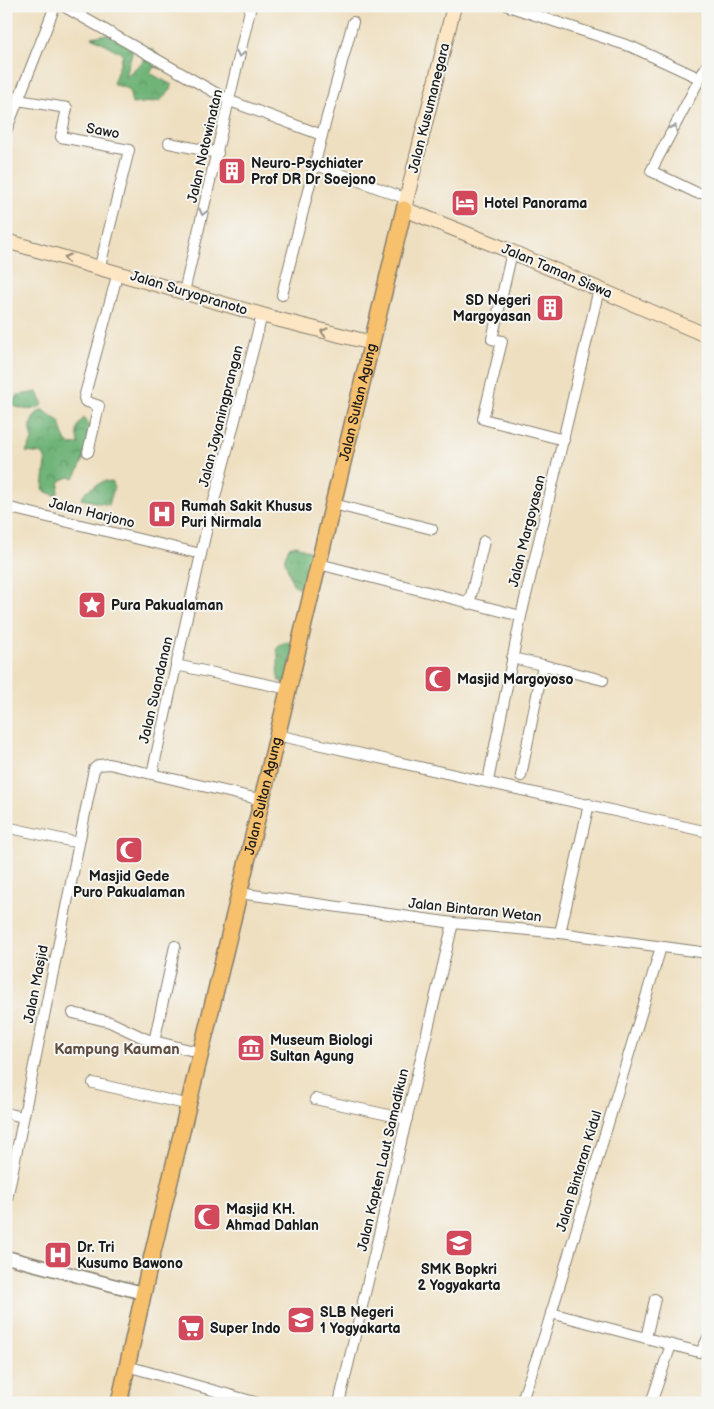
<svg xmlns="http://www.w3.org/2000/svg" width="714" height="1409" viewBox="0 0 714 1409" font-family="'Balsamiq Sans',sans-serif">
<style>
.forest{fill:url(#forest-crowns);stroke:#46684a}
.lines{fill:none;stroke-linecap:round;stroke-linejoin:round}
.minor-casing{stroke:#857e6e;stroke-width:12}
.tertiary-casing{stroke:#857e6e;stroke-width:15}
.secondary-casing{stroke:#857e6e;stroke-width:16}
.primary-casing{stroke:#857e6e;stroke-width:18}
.minor{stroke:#fff;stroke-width:10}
.tertiary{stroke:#fff;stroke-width:12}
.secondary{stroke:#fce6c4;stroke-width:14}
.primary{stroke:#f7c06c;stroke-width:15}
.oneway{stroke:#999}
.oneway2{stroke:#978b78}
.labels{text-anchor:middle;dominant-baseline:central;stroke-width:4;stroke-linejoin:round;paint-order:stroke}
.street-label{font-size:14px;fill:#1c1c1c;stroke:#f6f6f2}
.poi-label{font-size:14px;font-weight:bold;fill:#1c1c1c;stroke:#f6f6f2;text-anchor:start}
.neighbourhood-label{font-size:15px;font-weight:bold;fill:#5f4d42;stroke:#f6f6f2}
</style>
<defs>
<pattern id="forest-crowns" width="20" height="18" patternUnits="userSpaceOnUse" patternTransform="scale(1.25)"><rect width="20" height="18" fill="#70b478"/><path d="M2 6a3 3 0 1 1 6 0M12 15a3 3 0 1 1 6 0" fill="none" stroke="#5b9262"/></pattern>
</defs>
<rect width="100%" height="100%" fill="#f6f6f2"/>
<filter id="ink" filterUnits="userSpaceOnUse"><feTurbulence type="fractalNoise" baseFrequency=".02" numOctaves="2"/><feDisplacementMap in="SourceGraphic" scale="10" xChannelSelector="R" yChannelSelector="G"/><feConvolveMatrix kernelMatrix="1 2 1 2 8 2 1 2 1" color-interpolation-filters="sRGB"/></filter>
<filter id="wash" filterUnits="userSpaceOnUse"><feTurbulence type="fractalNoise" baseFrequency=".0096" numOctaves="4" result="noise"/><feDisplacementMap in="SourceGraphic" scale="20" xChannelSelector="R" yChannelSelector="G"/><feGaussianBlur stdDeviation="1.12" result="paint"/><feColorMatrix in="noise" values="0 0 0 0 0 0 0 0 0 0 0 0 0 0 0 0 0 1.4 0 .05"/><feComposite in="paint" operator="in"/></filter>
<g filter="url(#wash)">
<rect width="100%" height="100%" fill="#eedfc0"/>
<g class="forest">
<path d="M107,34L134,46L125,77L144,61L146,48L152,49L162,59L163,68L154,67L150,73L172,85L171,90L160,101L132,104L129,89L113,84L123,54L92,37Z"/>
<path d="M38,392L43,405C30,412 25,410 11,405L18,395Z"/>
<path d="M40,410H43L60,422L65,440L71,445L79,444C76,434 75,426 84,418C97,429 82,466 74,478L69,477L60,481L57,496L46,492L43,489L46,461L43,454L26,452L33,439C29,427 30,420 40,410Z"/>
<path d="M104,481L113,482L114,487L109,505L81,499L86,491Z"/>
<path d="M296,545L313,553L315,563L308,589C293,587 293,586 289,573C285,559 282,562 289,547Z"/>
<path d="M288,642L294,646L287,685L279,681C276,670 280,660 277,649L280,644Z"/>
</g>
</g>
<g filter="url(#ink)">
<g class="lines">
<defs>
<g id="minor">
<path d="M63,6L230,101L322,135"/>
<path d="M508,6L632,47L699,78"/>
<path d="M708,63L651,171L697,193H708"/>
<path d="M18,100L67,108L61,137L129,150L100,266"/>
<path d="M6,131L55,6"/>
<path d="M169,143L218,153"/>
<path d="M314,164L407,199"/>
<path d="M512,252L492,339L502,341L483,419L564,440"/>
<path d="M184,292L251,6"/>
<path d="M282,295L322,135L353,22"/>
<path d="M88,452L99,406L85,401L84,398L118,272"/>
<path d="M333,504L432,529"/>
<path d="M6,507L201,554"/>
<path d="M319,564L521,616"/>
<path d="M469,604L484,541"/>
<path d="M512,658L543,665"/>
<path d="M176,665L289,689"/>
<path d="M277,735L708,832"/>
<path d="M152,774L205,536L262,315"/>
<path d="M521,776L543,665L603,680"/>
<path d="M488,781L521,616L599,289"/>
<path d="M6,827L79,843"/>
<path d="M239,893L453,923L560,933L708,953"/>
<path d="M560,933L589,804"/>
<path d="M73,1013L110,1022L146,1039L202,1053"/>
<path d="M154,1042L175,946"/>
<path d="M93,1083L190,1105"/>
<path d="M315,1099L407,1119"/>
<path d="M6,1113L23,1117"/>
<path d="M6,1204L94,769L99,765L109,764L262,800"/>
<path d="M551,1313L699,1352L702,1350L708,1338"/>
<path d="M646,1338L655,1299"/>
<path d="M127,1366L258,1403"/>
<path d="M339,1403L453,923"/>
<path d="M521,1403L545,1334L661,947"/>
<path d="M651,1403L671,1345"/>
</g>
<path id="tertiary" d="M6,1257L143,1293"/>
<g id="secondary">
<path d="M454,6L404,209L505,249L708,336"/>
<path d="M6,241L276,319L372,343"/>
</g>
<g id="primary">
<path id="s1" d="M119,1403L149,1268L404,209"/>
</g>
</defs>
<use href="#minor" class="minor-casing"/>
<use href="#tertiary" class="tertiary-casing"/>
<use href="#secondary" class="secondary-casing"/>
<use href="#primary" class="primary-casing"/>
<use href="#minor" class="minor"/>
<use href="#tertiary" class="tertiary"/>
<use href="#secondary" class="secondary"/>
<use href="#primary" class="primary"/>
</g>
<defs><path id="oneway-chevron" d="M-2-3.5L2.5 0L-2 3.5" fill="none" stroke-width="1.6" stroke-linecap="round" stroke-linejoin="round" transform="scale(1.25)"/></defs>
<g class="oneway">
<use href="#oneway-chevron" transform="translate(240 54) rotate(102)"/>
<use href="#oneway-chevron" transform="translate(674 128) rotate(-63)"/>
<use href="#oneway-chevron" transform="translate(203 212) rotate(104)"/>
</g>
<g class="oneway2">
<use href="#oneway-chevron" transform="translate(67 258) rotate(-165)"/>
<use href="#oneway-chevron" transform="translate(324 332) rotate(-166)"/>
</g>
</g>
<defs>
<symbol id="building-square" viewBox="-11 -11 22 22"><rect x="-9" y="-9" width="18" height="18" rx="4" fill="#d1495b" stroke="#f6f6f2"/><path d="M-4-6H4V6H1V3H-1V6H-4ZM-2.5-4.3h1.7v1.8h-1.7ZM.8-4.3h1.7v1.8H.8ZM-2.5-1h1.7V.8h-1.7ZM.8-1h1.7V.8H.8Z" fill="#fff"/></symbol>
<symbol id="hotel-square" viewBox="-11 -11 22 22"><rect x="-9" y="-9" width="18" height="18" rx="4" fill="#d1495b" stroke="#f6f6f2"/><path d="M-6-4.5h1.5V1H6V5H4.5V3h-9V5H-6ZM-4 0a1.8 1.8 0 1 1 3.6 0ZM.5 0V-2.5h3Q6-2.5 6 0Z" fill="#fff"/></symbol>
<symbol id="hospital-square" viewBox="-11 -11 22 22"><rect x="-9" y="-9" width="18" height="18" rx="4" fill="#d1495b" stroke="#f6f6f2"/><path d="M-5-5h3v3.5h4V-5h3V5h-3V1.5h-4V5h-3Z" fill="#fff"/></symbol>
<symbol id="sight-square" viewBox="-11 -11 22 22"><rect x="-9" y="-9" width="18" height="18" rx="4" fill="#d1495b" stroke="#f6f6f2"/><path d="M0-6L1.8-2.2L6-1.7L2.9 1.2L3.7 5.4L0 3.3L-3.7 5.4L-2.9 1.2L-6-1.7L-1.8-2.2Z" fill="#fff"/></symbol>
<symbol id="mosque-square" viewBox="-11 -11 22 22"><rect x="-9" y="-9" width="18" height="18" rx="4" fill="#d1495b" stroke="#f6f6f2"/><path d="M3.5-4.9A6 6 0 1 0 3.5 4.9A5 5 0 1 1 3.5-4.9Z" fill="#fff"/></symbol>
<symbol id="museum-square" viewBox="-11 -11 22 22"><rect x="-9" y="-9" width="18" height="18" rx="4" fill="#d1495b" stroke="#f6f6f2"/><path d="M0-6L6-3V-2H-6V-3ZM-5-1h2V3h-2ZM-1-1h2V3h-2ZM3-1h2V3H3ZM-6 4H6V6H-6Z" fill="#fff"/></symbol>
<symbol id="school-square" viewBox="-11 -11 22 22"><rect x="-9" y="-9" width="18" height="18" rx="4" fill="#d1495b" stroke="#f6f6f2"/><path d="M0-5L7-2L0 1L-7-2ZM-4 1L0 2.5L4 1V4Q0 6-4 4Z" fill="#fff"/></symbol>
<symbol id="supermarket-square" viewBox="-11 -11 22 22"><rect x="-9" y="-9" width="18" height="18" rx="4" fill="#d1495b" stroke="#f6f6f2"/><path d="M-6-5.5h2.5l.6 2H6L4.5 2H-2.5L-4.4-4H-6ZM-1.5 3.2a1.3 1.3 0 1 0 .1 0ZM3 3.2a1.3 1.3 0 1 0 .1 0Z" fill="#fff"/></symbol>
</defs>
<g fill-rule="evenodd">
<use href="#building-square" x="216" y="155" width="32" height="32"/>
<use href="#hotel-square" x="449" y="187" width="32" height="32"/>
<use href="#building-square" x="534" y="292" width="32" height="32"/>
<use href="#hospital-square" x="146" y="498" width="32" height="32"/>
<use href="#sight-square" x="76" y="589" width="32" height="32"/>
<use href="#mosque-square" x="422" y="663" width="32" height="32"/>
<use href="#mosque-square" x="113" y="834" width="32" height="32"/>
<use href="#museum-square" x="235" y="1032" width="32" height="32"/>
<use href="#mosque-square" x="191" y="1201" width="32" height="32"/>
<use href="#school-square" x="443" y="1227" width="32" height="32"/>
<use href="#hospital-square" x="42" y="1239" width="32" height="32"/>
<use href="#school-square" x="285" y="1304" width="32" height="32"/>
<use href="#supermarket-square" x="175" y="1312" width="32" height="32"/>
</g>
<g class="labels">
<g class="street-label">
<text transform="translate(429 108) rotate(-76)">Jalan Kusumanegara</text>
<text transform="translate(103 131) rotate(11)">Sawo</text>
<text transform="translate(205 146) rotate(-77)">Jalan Notowinatan</text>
<text transform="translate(557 271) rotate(23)">Jalan Taman Siswa</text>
<text transform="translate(189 293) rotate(17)">Jalan Suryopranoto</text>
<text stroke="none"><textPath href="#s1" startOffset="1029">Jalan Sultan Agung</textPath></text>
<text transform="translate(221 416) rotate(-76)">Jalan Jayaningprangan</text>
<text transform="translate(92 513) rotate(14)">Jalan Harjono</text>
<text transform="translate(527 531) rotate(-76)">Jalan Margoyasan</text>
<text transform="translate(156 690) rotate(-77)">Jalan Suandanan</text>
<text stroke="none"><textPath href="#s1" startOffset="624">Jalan Sultan Agung</textPath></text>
<text transform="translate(475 910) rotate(6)">Jalan Bintaran Wetan</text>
<text transform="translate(36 984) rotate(-79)">Jalan Masjid</text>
<text transform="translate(383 1160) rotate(-77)">Jalan Kapten Laut Samadikun</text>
<text transform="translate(579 1171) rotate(-73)">Jalan Bintaran Kidul</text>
</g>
<g class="poi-label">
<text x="251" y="163">Neuro-Psychiater<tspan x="251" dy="16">Prof DR Dr Soejono</tspan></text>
<text x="484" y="203">Hotel Panorama</text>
<text x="531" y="300" text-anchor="end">SD Negeri<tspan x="531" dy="16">Margoyasan</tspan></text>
<text x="181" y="506">Rumah Sakit Khusus<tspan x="181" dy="16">Puri Nirmala</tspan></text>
<text x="111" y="605">Pura Pakualaman</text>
<text x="457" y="679">Masjid Margoyoso</text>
<text x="129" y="876" text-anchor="middle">Masjid Gede<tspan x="129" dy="16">Puro Pakualaman</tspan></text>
<text x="270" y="1040">Museum Biologi<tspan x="270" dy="16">Sultan Agung</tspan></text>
<text x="226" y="1209">Masjid KH.<tspan x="226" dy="16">Ahmad Dahlan</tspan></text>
<text x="77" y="1247">Dr. Tri<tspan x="77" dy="16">Kusumo Bawono</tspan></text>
<text x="459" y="1269" text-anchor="middle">SMK Bopkri<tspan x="459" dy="16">2 Yogyakarta</tspan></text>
<text x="320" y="1312">SLB Negeri<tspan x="320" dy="16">1 Yogyakarta</tspan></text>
<text x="210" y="1328">Super Indo</text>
</g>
<g class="neighbourhood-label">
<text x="117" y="1049">Kampung Kauman</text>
</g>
</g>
<rect width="714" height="1409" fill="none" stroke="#f6f6f2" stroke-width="25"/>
</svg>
